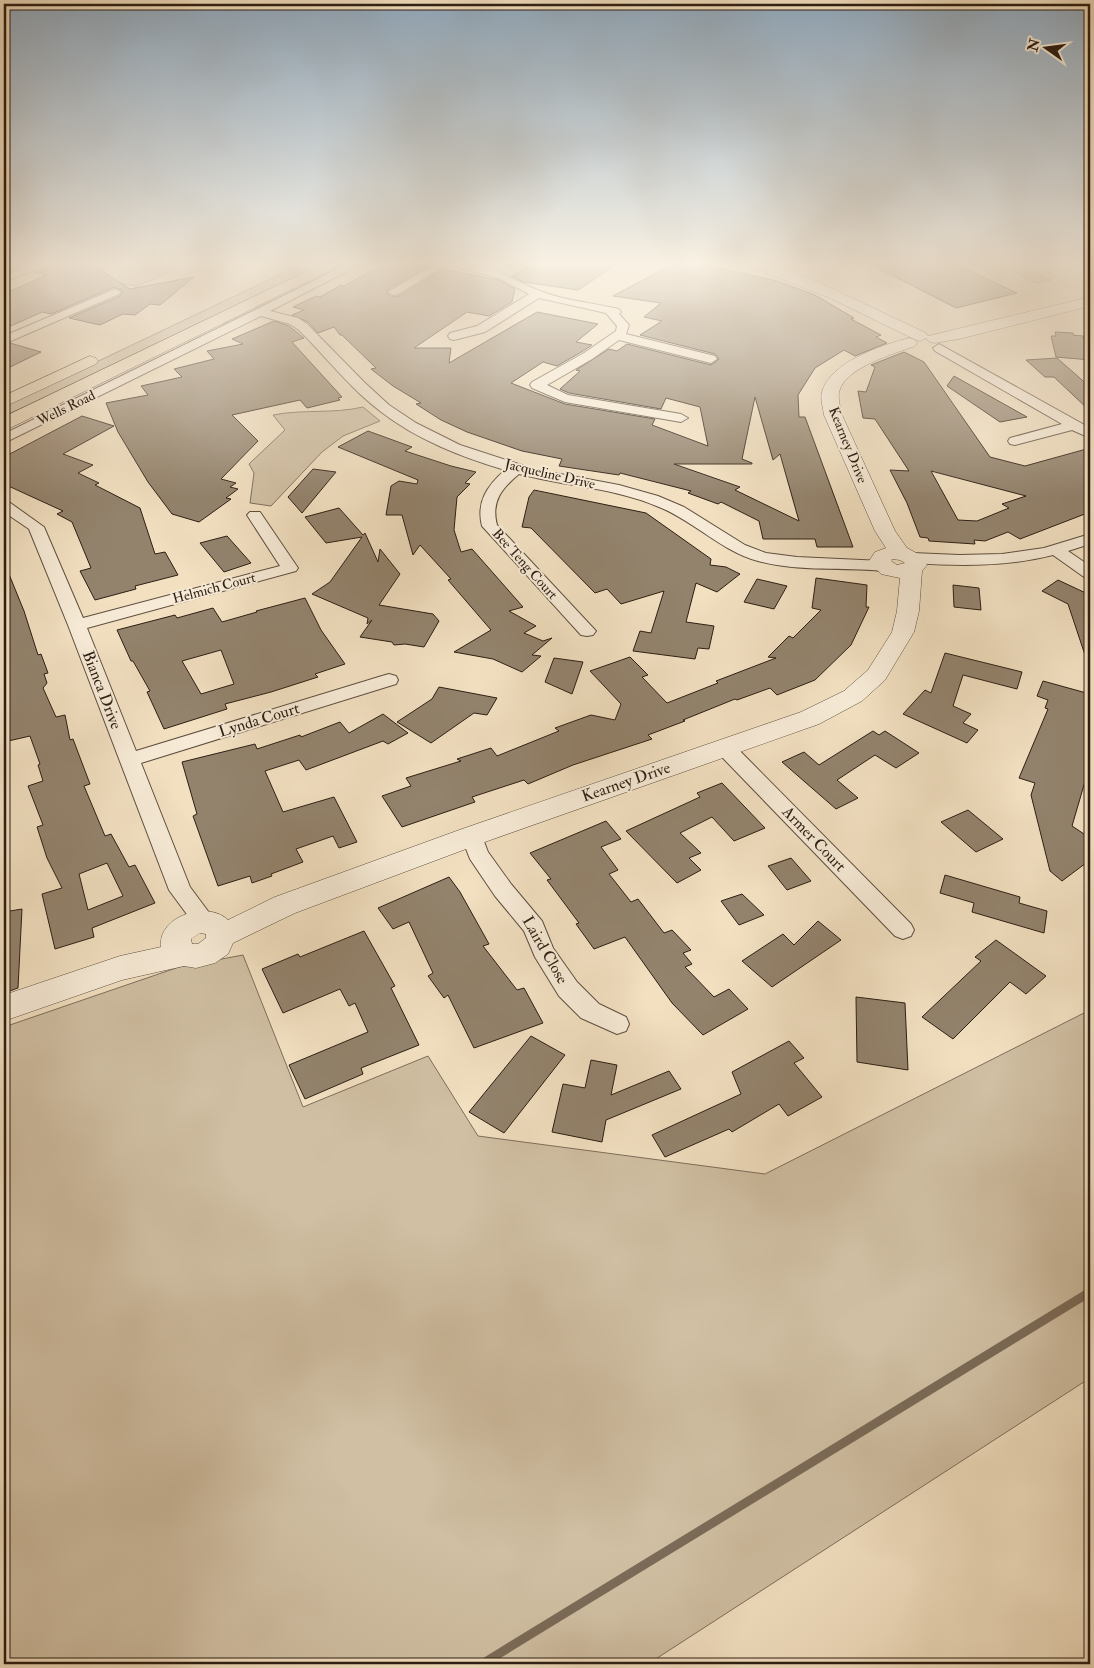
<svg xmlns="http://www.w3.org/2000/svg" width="1094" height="1668" viewBox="0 0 1094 1668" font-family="'IM FELL Double Pica',serif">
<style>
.green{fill:#d0bfa3;stroke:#7e6e5b}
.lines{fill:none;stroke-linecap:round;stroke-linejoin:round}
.stream{stroke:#7b6b58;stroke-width:9}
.building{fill:#93836d;stroke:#2c1e13;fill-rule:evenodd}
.minor-casing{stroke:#5e4e3e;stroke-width:2}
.tertiary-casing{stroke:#5e4e3e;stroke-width:1}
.primary-casing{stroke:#2c1e13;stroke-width:1}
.minor{fill:#f7ebd7;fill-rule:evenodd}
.tertiary{fill:#f7ebd7;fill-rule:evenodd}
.primary{fill:#f2e0c1;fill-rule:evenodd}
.labels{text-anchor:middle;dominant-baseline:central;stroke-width:4;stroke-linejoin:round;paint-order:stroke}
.far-street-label{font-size:14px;fill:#2c1e13;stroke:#f7ebd7}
.street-label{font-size:16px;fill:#2c1e13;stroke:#f7ebd7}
</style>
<rect width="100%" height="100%" fill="#f2e0c1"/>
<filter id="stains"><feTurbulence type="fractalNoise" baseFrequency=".004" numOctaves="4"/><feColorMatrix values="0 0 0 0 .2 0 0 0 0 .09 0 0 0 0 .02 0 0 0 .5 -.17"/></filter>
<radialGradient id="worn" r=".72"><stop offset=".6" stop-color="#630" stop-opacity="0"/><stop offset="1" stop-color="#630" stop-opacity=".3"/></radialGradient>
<g class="green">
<path d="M103,264H181L168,273L137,286L115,283L122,270Z"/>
<path d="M302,264H326L118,365L4,416V406Z"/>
<path d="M342,264H351L232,322L220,323Z"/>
<path d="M1025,268L1051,280L1037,283L1011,271Z"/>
<path d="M363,407L380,421L343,436L322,452L271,506L250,503L254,473L249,464L285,430L273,415C303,409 333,414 363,407Z"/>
<path d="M243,955L303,1107L428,1056L478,1136L765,1174L1090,1010V1378L648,1664H4V1027L179,967Z"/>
</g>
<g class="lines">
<path class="stream" d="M482,1664L1090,1292"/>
</g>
<g class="building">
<path d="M50,264H73L99,269L130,289L194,277L160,305L150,304L135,315L123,314L100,325L69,318L120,296L122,293V290L114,287L51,314L42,312L4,329V294L46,275L35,272L48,268Z"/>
<path d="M391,264H421L429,266L387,290V294L393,297L399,296L443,269L499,280L515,289L512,302L489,316L467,312L414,348H451L449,363L537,312L598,324L576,342L592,345L583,351L557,366L543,362L511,383L565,404L655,419L652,425L708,446L700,407L666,398L661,409L569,393L560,389L580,371L576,370L609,349L617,351L627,344L711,365L719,359L715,354L640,335L662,321L644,317L661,303L613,296L673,264H701L777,281L815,295L854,318L851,319L881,335L876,337L887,343L855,356L844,350L815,368L798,395L799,417H805L853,547H817L815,539H763L759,521L721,502L718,504L688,493L691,491L620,473L619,475L559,466L562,459L522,451L467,432L441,420L416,404L421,403L393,386L371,369L376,368L342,335H340L334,327L318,333L308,322L292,315L304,310L293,307L316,296L320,297L341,285L344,286L380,266H385ZM755,397L773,460L780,454L799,521L735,490L740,487L674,464H752V463L742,459Z"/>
<path d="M532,264H617L578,290L524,282L512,276Z"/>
<path d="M870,264H955L1017,293L956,308Z"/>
<path d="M274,321L289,326L304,338L292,342L342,397L338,398L340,400L307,408L300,400L232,415L258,441L221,479L236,483L230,487L238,489L226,498L231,499L199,522L172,514L148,482L118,432L106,403L148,395L141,386L182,377L174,369L214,359L207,351L243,344L232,339Z"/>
<path d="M1055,332L1073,333V335L1083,336L1084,340H1090V360L1056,357L1051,336H1056Z"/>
<path d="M10,343L41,352L4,370V346Z"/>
<path d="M904,352L924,362L990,457L1025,466L1090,448V512L1020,539L1008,532L985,541L974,540L975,544L929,541L928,538L920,537L907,503L890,470L909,471L875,419L863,418L858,391L866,392L875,367L871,365ZM931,471L1026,496L1002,504L1009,508L977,521L958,520Z"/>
<path d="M1057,358L1090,387V411L1054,377H1045L1026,360Z"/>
<path d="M954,376L1027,417L1000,422L947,386Z"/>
<path d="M82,416L114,426L63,454L93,465L78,473L99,483L95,485L140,508L155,554L165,552L178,575L135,586L136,589L95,600L80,571L91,568L72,522L57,514L63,511L4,484V457Z"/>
<path d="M368,431L412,447L405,451L451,466L476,472L465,483L470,484L457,497L454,530L461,552L472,549L523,607L509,611L536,626L524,633L543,641L552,638L532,655L541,656L522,672L493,659L454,652L491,630L448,580L451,579L420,545L413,555L402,515H386L391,486L399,481L417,484L418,480L338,447Z"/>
<path d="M313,469L336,472L302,513L288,497Z"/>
<path d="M534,490L646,513L711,559L710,565L726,567L740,574L717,592L696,583L686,622L714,626L709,649L698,648L695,659L633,651L640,631L651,633L664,591L621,604L607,589L595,593L531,528L522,527L529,497Z"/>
<path d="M339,508L363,535L365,533L378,562L380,549L400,574L379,605L433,614L439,621L424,647L405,644L394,645L392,642L360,637L372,620L367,624L368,618L312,594L330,582L362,537L326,543L305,517Z"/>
<path d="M227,536L251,563L224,572L200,543Z"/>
<path d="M4,562L24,611L38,655L41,654L48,673L44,674L47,683L43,688L56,717L65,715L70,740L73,739L90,784L84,786L105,836L111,834L129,867L135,865L155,903L92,928L94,937L55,949L42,894L62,888L47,858L37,827L43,825L28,786L43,781L38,765L40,764L30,736L4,742ZM107,863L123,896L88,910L79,874Z"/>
<path d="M816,578L867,585L866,607H869L851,645L815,680L777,695L770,688L737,700L735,699L683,720L685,721L648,735L652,739L573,765L528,784L524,780L472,797L475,802L402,827L382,796L411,786L406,778L461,761L457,759L491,748L497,756L559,731L555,728L591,715L615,720L621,704L590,671L630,657L648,675L642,677L667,703L718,683L716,681L776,658L768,657L789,636L793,638L821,610L812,608Z"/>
<path d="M757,579L787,586L774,609L744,602Z"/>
<path d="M1058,580L1090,595V660L1087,661L1068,604L1042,591Z"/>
<path d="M953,585L979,588L981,610L954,607Z"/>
<path d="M305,598L321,630L345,664L315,674L318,677L271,692L225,704L227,709L164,729L147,692L150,691L133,661H131L117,630L175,615L177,618L213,608L222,622L257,612L256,611ZM221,650L234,684L201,694L182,661Z"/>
<path d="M945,653L1022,672L1017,689L963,675L953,706L971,714L963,723L978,730L967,743L903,714L925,690L931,693Z"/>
<path d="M554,658L583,662L572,694L545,682Z"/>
<path d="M1043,681L1090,694V779L1086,778L1072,826L1090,838V860L1062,881L1050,871L1031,795L1035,783L1019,778L1048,709L1045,708L1048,700L1037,696Z"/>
<path d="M439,687L497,698L487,715L474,713L431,743L397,722L432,699Z"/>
<path d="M383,714L408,733L388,744L383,741L306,770L299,760L265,771L283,812L334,797L357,842L339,848L333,836L296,849L303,862L271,874L272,876L252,883L250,876L218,886L193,816L197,814L182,762L255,744L257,749L300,735L301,737L340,722L349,733Z"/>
<path d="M873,731L879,735L885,731L919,753L896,768L875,755L837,780L858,798L836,809L782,762L804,752L819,765Z"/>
<path d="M722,783L765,828L734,841L712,817L680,833L701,853L689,858L701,870L677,883L626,831L700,797L697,793Z"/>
<path d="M968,810L1003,839L976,852L941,822Z"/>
<path d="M606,821L621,839L601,847L618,870L609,874L631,902L638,899L664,933L672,930L691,950L683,953L692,964L685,967L714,997L729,989L748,1009L703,1035L672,1003L625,937L594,949L576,924L579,923L547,880L551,879L530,853Z"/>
<path d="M791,858L811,881L787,890L768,866Z"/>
<path d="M945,875L1020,897L1019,903L1047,911L1044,933L972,912L974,903L940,893Z"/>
<path d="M449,877L460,892L489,944L483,946L517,990L524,988L543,1023L474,1048L448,995L444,998L428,976L433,973L409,922L393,929L378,908Z"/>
<path d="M742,894L764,915L739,925L721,901Z"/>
<path d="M22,909L18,988L4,993V912Z"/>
<path d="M818,921L841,940L772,987L742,961L783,934L794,945Z"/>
<path d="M364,931L395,986L391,988L419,1045L361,1068L363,1074L305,1099L289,1065L368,1032L355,1003L349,1006L340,989L283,1013L262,969L298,954L300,957Z"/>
<path d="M996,940L1046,976L1026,994L1010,982L953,1039L922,1017L981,961L975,957Z"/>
<path d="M856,997L905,1003L908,1070L857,1062Z"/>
<path d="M531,1036L565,1055L504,1133L469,1112Z"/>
<path d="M789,1041L804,1058L794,1063L822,1097L788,1116L779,1104L732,1132L729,1129L665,1157L652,1135L741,1094L732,1072Z"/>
<path d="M591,1060L617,1065L611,1095L669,1071L681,1089L606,1120L602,1142L552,1132L563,1084L585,1088Z"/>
</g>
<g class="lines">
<defs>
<g id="minor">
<path d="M34,264H48L47,266L4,281V274Z"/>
<path d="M348,264H361L270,311L298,318L307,324L365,383L389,405L416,423L460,445L534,469L619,485L658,496L684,507L745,545L766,553L797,557L883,561L889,563L891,566L889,569L883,571C842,567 798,572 758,561C721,551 694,521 659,507C615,488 565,486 519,474C501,489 491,502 497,525L596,631L593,635L587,636L581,635L482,526C476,502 487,486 505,470C462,457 417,440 380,411C350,388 326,357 299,330L290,324L261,316L4,443V434Z"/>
<path d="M436,264H448L398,294L394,295L388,292Z"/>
<path d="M454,264C486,260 512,280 540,291C565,301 594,303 619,309L621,312L619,314L629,325L626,334L715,356L717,359L711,363L619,340L592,359L547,385L568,395L681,414L688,418L681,422L565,402L532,388L530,385L532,382L584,353L616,331L617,326L606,313L539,298L485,332L454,340L450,339L448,336L450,333L477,326L529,294L498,278L455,266Z"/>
<path d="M115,289L121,292L119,294L4,344V336Z"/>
<path d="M939,344L1090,428V438L1072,430L1015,445L1010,444L1008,441L1010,438L1062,424L935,351L933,348Z"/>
<path d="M4,500L9,502L44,527L83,618L280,566L247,515L250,512H260L298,568L296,571L87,628L136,751L382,676L389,674L396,676L398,680L396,684L141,763L190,887L216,922L213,928L205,931L197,928L169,890L68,625L29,529L4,512Z"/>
<path d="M1090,534V544L1068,551L1090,566V578L1084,577L1053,555C1006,567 959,566 912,563L906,561L904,558L906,555L912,553L959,555L1002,554L1044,548Z"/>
<path d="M725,742L732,743L911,924L914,930L911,936L903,939L895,936L718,753L715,748L718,743Z"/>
<path d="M472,828L480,831L488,852L511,884L542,921L553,948L577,982L599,1004L626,1017L629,1024L626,1031L617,1034L581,1018L559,996L535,957L524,931L495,896L470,859L461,836L464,831Z"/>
</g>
<g id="tertiary">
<path d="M749,264H768L818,282L926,333L928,336L1090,297V306L959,339L934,343L928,341L926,338L920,341L914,339L830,298L751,267Z"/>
<path d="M909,338L915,340L917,343L915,346C894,354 845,367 839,392C838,399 840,407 842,415L895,531L907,548L922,556L927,565L922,571L919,611L914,632L885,680L862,701L819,724L482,843L295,913L233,943L228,954L215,963L196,968L184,966L122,980L4,1021V995L120,956L161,947C157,916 208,900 228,920L275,897L462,829L801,712L844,691L868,670L892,632L897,611L900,578L881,574L869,561L875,552L886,548L875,531L824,415C823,407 820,399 822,392C830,362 882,345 909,338ZM892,559L900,560L905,563L897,565L891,561ZM200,933L206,934V938L198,944H192L191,939Z"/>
</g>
<g id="primary">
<path d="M322,264H339L337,267L10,428L4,429V417Z"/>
<path d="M90,356L96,358L98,361L96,364L4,407V396Z"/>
</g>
</defs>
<use href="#minor" class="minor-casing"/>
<use href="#tertiary" class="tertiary-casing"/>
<use href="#primary" class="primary-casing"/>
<use href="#minor" class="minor"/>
<use href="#tertiary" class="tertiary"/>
<use href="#primary" class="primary"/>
</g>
<linearGradient id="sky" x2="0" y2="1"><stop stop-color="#91abc1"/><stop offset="0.53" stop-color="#f9f1e3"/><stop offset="1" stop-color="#f9f1e3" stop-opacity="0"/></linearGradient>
<rect width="1094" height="497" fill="url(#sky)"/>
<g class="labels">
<g class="far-street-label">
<text transform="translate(66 408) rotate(-26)">Wells Road</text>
<text transform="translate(848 445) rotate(68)">Kearney Drive</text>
<text transform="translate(550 474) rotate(13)">Jacqueline Drive</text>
<text transform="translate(525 564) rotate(48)">Bee Teng Court</text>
<text transform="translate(214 588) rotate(-15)">Helmich Court</text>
</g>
<g class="street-label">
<text transform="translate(102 690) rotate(69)">Bianca Drive</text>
<text transform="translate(259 720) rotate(-17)">Lynda Court</text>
<text transform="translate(626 782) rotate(-19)">Kearney Drive</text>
<text transform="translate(814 839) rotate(46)">Armer Court</text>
<text transform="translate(545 950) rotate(60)">Laird Close</text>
</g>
</g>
<rect width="1094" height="1668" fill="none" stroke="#f2e0c1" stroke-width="20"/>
<rect x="5" y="5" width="1084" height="1658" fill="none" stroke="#2c1e13" stroke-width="2.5"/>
<rect x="10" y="10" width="1074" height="1648" fill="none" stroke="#2c1e13"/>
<g transform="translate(1046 48) rotate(284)" stroke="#f7ebd7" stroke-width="4" paint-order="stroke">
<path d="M0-4L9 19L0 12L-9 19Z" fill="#2c1e13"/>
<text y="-8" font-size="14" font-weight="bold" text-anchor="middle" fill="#2c1e13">N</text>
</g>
<rect width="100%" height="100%" filter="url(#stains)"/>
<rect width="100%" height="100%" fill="url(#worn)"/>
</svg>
